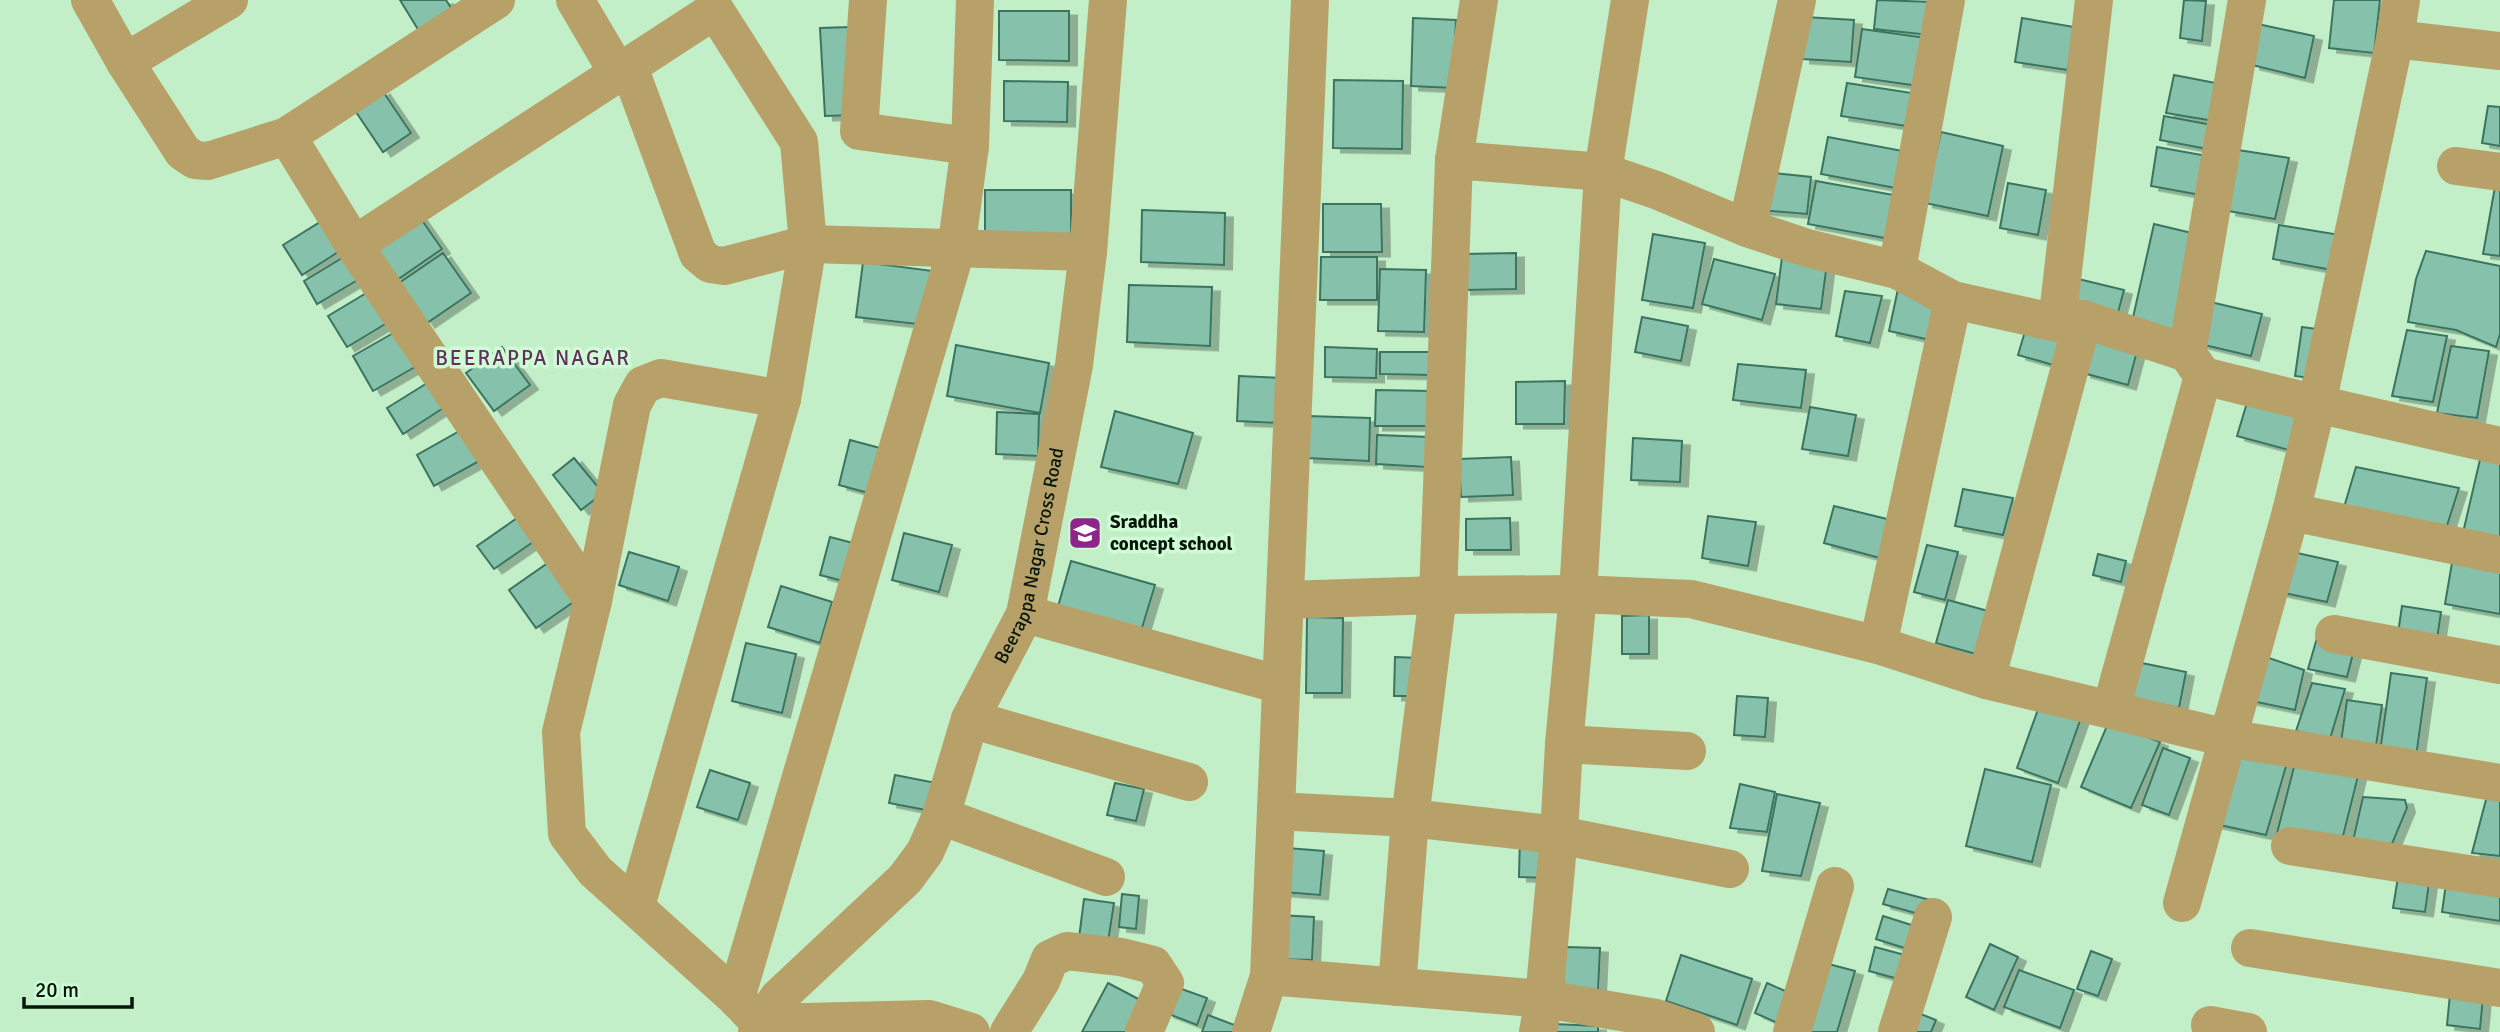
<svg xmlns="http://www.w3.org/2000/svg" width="2500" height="1032" viewBox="0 0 2500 1032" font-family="Signika,sans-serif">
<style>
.building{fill:#86c1ab;stroke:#3b7561;stroke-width:2;filter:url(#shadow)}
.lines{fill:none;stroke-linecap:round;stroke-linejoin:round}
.minor{stroke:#b7a169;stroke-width:38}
.labels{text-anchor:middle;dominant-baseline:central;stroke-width:7;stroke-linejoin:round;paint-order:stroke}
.poi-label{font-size:19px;font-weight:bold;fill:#061609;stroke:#cffcd5;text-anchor:start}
.street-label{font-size:19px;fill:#061609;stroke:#cffcd5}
.neighbourhood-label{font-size:21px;letter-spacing:2px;fill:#612e5e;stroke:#cffcd5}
</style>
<defs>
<filter id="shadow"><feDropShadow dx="8" dy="4.5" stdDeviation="0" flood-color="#0004"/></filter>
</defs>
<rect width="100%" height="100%" fill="#c2efc8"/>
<g class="building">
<path d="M400,0H446L456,16L422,36Z"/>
<path d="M1877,0L1933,2L1930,35L1874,29Z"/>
<path d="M2184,0L2206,1L2202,41L2180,38Z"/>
<path d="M2334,0H2380L2374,53L2329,48Z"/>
<path d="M999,11H1069V61L999,60Z"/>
<path d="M1805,17L1854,20L1851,62L1802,59Z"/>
<path d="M1413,18L1456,20L1453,88L1411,86Z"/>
<path d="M2022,18L2074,27L2068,70L2015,62Z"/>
<path d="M2253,23L2314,36L2305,78L2252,65Z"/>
<path d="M851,27L855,115L825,116L820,28Z"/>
<path d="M1862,29L1926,38L1919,86L1855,77Z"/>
<path d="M2174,75L2226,85L2220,122L2166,113Z"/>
<path d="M1334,80L1403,81L1402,149L1333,148Z"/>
<path d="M1004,81L1068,82L1067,122L1004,121Z"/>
<path d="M1847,83L1918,94L1913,127L1841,116Z"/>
<path d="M382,90L411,133L383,152L354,109Z"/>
<path d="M2488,106L2500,107V146L2482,143Z"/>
<path d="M2164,116L2223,127L2218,151L2160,140Z"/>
<path d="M1941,132L2003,146L1988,216L1925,203Z"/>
<path d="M1828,137L1908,152L1901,189L1821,174Z"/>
<path d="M2157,147L2213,157L2206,196L2151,186Z"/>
<path d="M2238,150L2289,158L2275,219L2228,211Z"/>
<path d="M1765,172L1811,177L1807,214L1761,210Z"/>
<path d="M1816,181L1899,196L1890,239L1808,224Z"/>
<path d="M2496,181H2500V256L2483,254Z"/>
<path d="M2008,183L2046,190L2038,235L2000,228Z"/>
<rect x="985" y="190" width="86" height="49"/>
<path d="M1323,204H1381L1382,252H1323Z"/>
<path d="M1142,210L1225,213L1224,265L1141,262Z"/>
<path d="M419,216L442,249L397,280L374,247Z"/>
<path d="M325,219L343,249L302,275L283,245Z"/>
<path d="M2154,224L2196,234L2174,332L2132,322Z"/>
<path d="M2279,225L2340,235L2332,270L2273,259Z"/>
<path d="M1653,234L1705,243L1693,308L1642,300Z"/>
<path d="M2426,251L2500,266V334L2496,347L2456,330L2408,322L2416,279Z"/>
<path d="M443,253L471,293L427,323L399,283Z"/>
<path d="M1516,253V289L1463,290V254Z"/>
<path d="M347,255L361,278L317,304L304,281Z"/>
<path d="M1321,257H1377V300H1320Z"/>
<path d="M1782,257L1827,263L1821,309L1776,304Z"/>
<path d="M1714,259L1775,274L1762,320L1702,304Z"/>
<path d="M863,262L933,271L926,325L856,317Z"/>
<path d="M1380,269L1426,270L1424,332L1378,331Z"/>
<path d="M2070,277L2124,290L2116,320L2062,307Z"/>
<path d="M1129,285L1212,287L1210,346L1127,342Z"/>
<path d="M1898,289L1945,299L1935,341L1889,331Z"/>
<path d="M1845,291L1882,296L1870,343L1836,336Z"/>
<path d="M368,292L387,323L347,347L328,316Z"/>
<path d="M2206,301L2262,314L2251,356L2196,343Z"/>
<path d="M1642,317L1688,326L1681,361L1635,352Z"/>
<path d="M2302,327L2325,330L2317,379L2295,376Z"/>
<path d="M2026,328L2065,338L2057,366L2018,355Z"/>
<path d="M2407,330L2447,336L2433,402L2392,396Z"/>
<path d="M2094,331L2139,344L2128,385L2083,373Z"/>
<path d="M395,332L415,367L373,391L353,356Z"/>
<path d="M956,345L1049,363L1040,413L947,396Z"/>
<path d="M2451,346L2489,351L2477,418L2437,413Z"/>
<path d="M502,347L530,385L494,411L466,373Z"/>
<path d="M1325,347L1377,349L1376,378L1325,377Z"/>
<path d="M1380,352H1433L1432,375L1380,374Z"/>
<path d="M1738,364L1806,370L1801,408L1733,400Z"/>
<path d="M1239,376L1283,378L1280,423L1237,421Z"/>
<path d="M432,380L448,405L403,434L387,408Z"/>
<path d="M1565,381L1564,424H1516V382Z"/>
<path d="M1376,390L1432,391L1431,426H1375Z"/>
<path d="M2249,396L2297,409L2289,450L2237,436Z"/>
<path d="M1810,407L1856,415L1848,456L1802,449Z"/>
<path d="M1115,411L1193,433L1178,484L1101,467Z"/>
<path d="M997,412L1039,414L1038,456L996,454Z"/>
<path d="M1307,416L1370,418L1369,461L1306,458Z"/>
<path d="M463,429L481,460L434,486L417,455Z"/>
<path d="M1377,435L1429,437L1427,467L1376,464Z"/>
<path d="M1633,438L1682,441L1680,482L1631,480Z"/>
<path d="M850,440L895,452L883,497L839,485Z"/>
<path d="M2482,451L2500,456V546L2462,537Z"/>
<path d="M1511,457L1513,495L1461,497L1459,459Z"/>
<path d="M574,458L603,493L581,510L553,475Z"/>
<path d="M2356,467L2459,488L2444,535L2342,514Z"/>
<path d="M1963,489L2013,498L2003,535L1955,526Z"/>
<path d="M1834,506L1891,520L1880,558L1824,543Z"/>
<path d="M520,516L536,540L494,569L477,546Z"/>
<path d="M1708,516L1756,522L1748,566L1702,558Z"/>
<path d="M1510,518L1511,550H1466V519Z"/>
<path d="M904,533L952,545L939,592L892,580Z"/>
<path d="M830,537L853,543L843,581L820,575Z"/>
<path d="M1927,545L1958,552L1945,600L1914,592Z"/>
<path d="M2288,551L2338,562L2327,602L2279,592Z"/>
<path d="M629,552L679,567L668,601L619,585Z"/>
<path d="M2098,554L2126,561L2121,582L2093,575Z"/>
<path d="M2453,557L2500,566V614L2445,604Z"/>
<path d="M555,558L582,596L536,628L509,590Z"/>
<path d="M1071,561L1155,585L1138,641L1055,617Z"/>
<path d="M781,586L832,602L820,643L768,627Z"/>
<path d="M1948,600L1988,611L1976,654L1936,643Z"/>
<path d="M2402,606L2441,612L2436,646L2397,640Z"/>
<path d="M1649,615V654H1622V616Z"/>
<path d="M1307,617L1343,618L1342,693H1306Z"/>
<path d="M2319,631L2355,646L2347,677L2308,669Z"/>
<path d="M746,643L796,654L782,713L732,701Z"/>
<path d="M2260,655L2304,670L2295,710L2247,700Z"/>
<path d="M1395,657L1420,658L1419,696H1394Z"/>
<path d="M2132,661L2186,672L2179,708L2125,696Z"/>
<path d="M2391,673L2427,678L2415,764L2379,759Z"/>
<path d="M2312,683L2345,689L2330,739L2296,731Z"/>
<path d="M1737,696L1768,698L1765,737L1734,735Z"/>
<path d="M2347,700L2382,705L2376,746L2341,742Z"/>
<path d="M2041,701L2082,715L2058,783L2017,768Z"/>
<path d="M2109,721L2160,742L2131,808L2081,787Z"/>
<path d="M2163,748L2190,758L2169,815L2142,805Z"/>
<path d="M2235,753L2289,756L2266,835L2210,823Z"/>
<path d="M2296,759L2359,772L2342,840L2276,837Z"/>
<path d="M1985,769L2051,785L2032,862L1966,846Z"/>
<path d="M710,770L750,783L738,820L697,807Z"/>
<path d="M895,775L936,783L931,811L889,803Z"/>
<path d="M1115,783L1144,789L1136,821L1107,815Z"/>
<path d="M1740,784L1775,792L1767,832L1730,828Z"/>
<path d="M2488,792L2500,793V856L2472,853Z"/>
<path d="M1777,794L1820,803L1801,876L1762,871Z"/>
<path d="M2363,797L2405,800L2407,808L2389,851L2352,845Z"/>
<path d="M1520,836L1551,837L1549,878L1519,877Z"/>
<path d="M1287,848L1324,851L1320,895L1284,892Z"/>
<path d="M2399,871L2430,876L2425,912L2393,908Z"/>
<path d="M2446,884L2500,892V921L2442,912Z"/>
<path d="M1888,889L1930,900L1926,916L1883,904Z"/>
<path d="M1122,894L1139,896L1136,929L1119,927Z"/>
<path d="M1084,899L1114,903L1108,942L1079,938Z"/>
<path d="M1279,915L1314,917L1312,960L1277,959Z"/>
<path d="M1883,916L1924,929L1917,952L1876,939Z"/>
<path d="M1990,944L2018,957L1994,1010L1966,997Z"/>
<path d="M1565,947L1600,948L1598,990L1563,989Z"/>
<path d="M1875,947L1916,958L1909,982L1869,971Z"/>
<path d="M2091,951L2112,959L2098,996L2077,989Z"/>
<path d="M1681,955L1752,979L1737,1025L1666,1001Z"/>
<path d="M1821,962L1855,971L1837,1032H1801Z"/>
<path d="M2019,970L2074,990L2060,1028L2004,1007Z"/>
<path d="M1108,983L1142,1001L1126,1032H1082Z"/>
<path d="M1767,983L1792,994L1780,1024L1755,1013Z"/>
<path d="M1176,987L1207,998L1197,1025L1166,1013Z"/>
<path d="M2450,994L2483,997L2480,1029L2447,1025Z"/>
<path d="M1913,1011L1936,1020L1931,1032H1904Z"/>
<path d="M1208,1015L1245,1029L1244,1032H1202Z"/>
<path d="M1554,1024L1598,1026V1032H1554Z"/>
</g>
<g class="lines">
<g class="minor">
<path d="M90,0L125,62L183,152L195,160L208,161L287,136L496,0"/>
<path d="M575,0L618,73"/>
<path d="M868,0L859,131L970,146"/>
<path d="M2395,39L2500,51"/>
<path d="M125,62L229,0"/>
<path d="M629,67L698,254L710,264L724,266L808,244L1088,252"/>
<path d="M287,136L354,245L715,10L799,142L808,244L782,399L636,906"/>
<path d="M1454,160L1603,172L1656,190L1747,228L1807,248L1897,270L1953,300L2057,323L2083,319L2187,353L2203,376L2317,404L2500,446"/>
<path d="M2456,166L2500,172"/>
<path d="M1747,228L1797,0"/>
<path d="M354,245L593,601L561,732L567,834L595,871L736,998L760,1023L929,1019L971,1032"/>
<path d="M1897,270L1946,0"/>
<path d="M2057,323L2094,0"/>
<path d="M2187,353L2247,0"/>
<path d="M2291,512L2500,555"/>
<path d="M1285,600L1438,595L1578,594L1691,599L1878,645L1986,680L2227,738L2500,783"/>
<path d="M593,601L632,405L643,385L661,378L782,399"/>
<path d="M1025,614L1281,685"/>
<path d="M2334,634L2500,665"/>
<path d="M1878,645L1953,300"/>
<path d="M1986,680L2083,319"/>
<path d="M2111,709L2203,376"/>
<path d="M970,719L1189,782"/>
<path d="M1564,744L1687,751"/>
<path d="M1276,811L1410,818L1559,835L1730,869"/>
<path d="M941,816L1106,877"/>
<path d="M2290,846L2500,879"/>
<path d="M2182,903L2291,512L2317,404L2395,39L2401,0"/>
<path d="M2250,948L2500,988"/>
<path d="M1269,976L1544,999L1656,1018L1696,1032"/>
<path d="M1397,987L1410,818L1438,595L1454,160L1479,0"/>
<path d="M736,998L956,250L970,146L975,0"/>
<path d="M2210,1025L2248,1032"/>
<path id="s1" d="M757,1032L778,998L905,879L925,852L941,816L970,719L1025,614L1074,365L1088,252L1108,0"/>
<path d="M1009,1032L1041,981L1050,959L1067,951L1121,957L1153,965L1165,983L1144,1032"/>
<path d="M1251,1032L1269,976L1310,0"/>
<path d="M1538,1032L1544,999L1559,835L1564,744L1578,594L1603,172L1630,0"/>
<path d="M1792,1032L1835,886"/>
<path d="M1897,1032L1933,917"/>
</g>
</g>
<defs>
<symbol id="school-square" viewBox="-11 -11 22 22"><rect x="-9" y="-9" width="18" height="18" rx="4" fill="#8d258a" stroke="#cffcd5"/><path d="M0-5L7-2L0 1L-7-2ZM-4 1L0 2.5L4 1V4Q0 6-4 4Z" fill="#fff"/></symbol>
</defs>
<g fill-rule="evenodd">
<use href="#school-square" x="1066" y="514" width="38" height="38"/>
</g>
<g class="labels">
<g class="poi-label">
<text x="1110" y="522">Sraddha<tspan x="1110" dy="22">concept school</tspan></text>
</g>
<g class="street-label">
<text stroke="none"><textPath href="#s1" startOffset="564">Beerappa Nagar Cross Road</textPath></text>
</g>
<g class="neighbourhood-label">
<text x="533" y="358">BEERAPPA NAGAR</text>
</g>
</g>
<path d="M24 997v10h108v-10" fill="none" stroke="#061609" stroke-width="3.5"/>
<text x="35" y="997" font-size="21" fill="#061609" stroke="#cffcd5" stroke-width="5" paint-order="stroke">20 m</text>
</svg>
